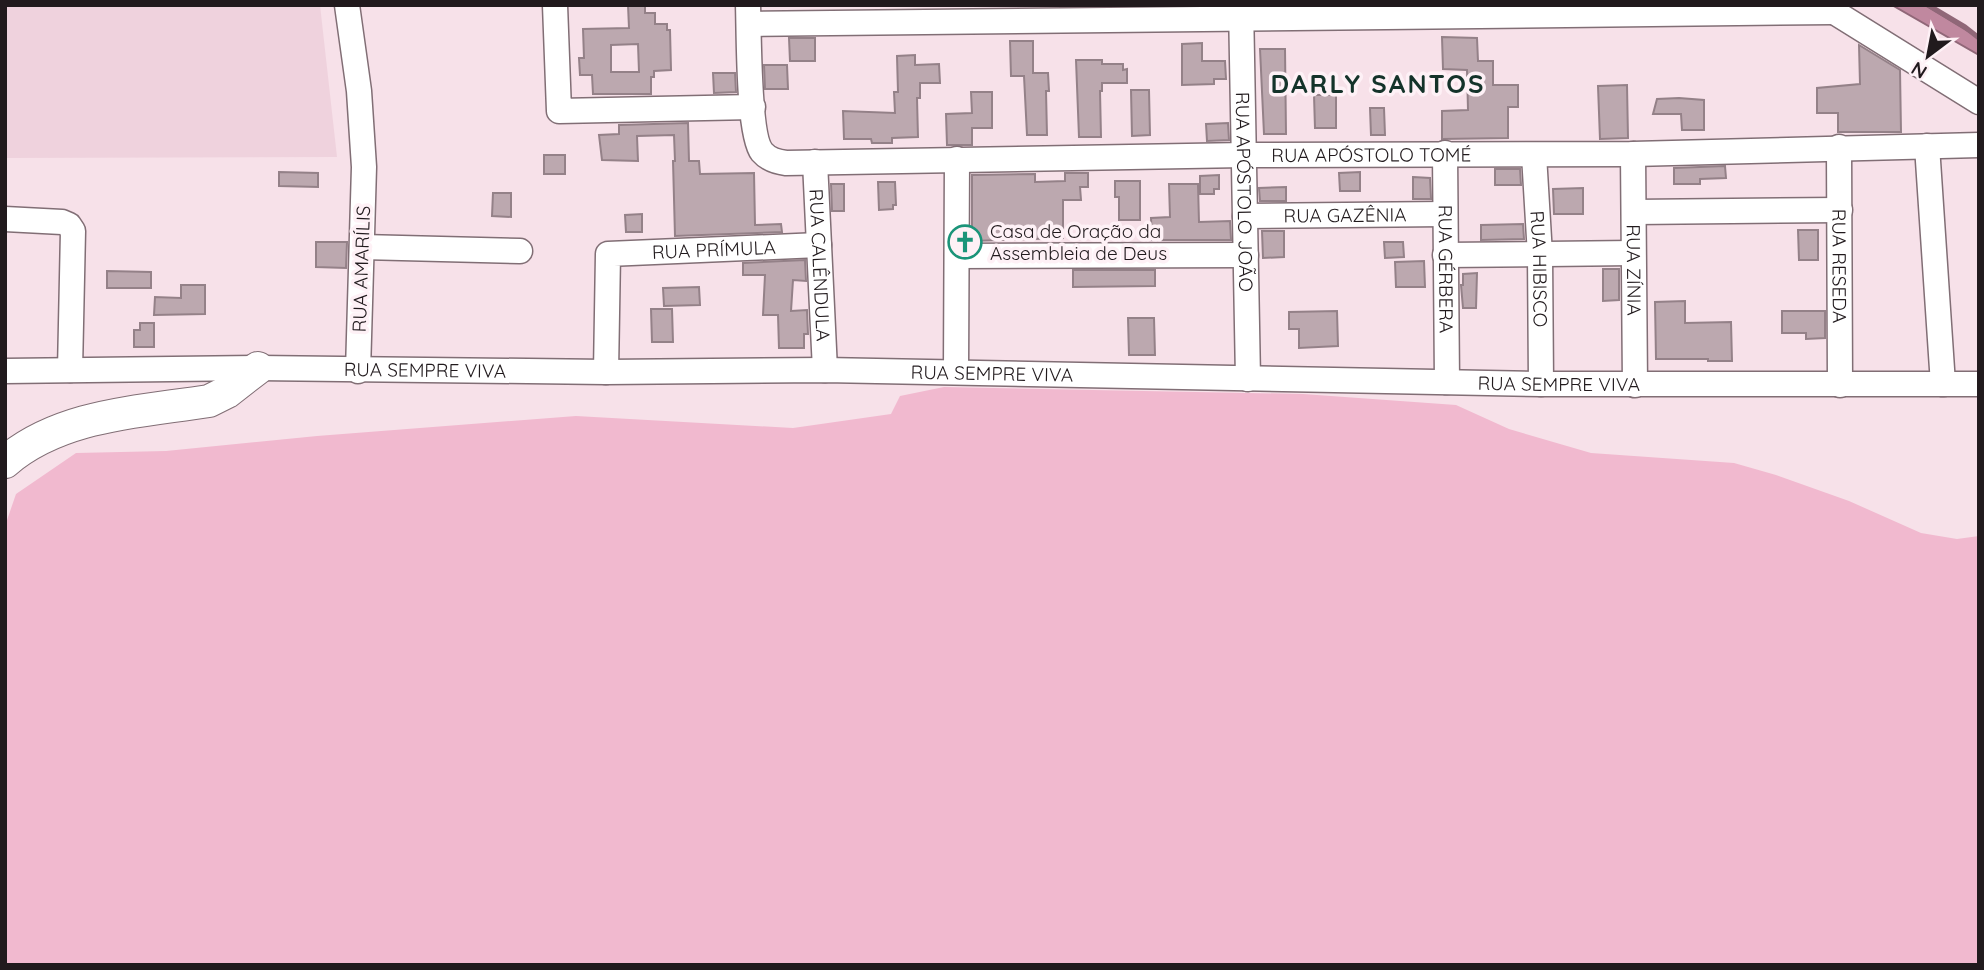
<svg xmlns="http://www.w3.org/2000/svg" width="1984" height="970" viewBox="0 0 1984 970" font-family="Quicksand,sans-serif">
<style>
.built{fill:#efd2dd}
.green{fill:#f1b9cf}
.water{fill:#c0889f;stroke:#906778;stroke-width:2}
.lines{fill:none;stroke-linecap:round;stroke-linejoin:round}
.stream{stroke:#906778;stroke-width:5}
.building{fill:#bca8af;stroke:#948188;stroke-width:2;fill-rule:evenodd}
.minor-casing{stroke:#816e75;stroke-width:27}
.major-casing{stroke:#816e75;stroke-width:34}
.minor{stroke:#fff;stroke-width:24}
.major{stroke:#fff;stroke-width:32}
.labels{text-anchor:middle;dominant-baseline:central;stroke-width:7;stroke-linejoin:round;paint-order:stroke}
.street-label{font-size:19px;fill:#211a1d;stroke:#fef1f6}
.poi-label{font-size:19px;fill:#211a1d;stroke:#fef1f6;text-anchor:start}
.district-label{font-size:26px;font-weight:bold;letter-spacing:2px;fill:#14332a;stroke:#fef1f6}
</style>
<rect width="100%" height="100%" fill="#f7e1e9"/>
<path class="built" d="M5,5H320L337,157L5,158Z"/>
<path class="green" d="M944,387L1303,394L1456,405L1509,429L1591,453L1734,463L1776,475L1849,501L1921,533L1957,539L1979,536V965H5V526L16,494L76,453L166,451L317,436L576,416L793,428L891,414L900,396Z"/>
<path class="water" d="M1892,5H1925L1979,38V55Z"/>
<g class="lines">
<path class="stream" d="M1928,5L1965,27L1979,38"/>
</g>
<g class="building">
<path d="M628,5H645V13H655V24H667V30H670L671,70L654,71V77H651V94H593L592,75H580L579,58H584L583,29L629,28ZM638,44L639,72H611V45Z"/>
<path d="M1442,37L1477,38L1478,61H1493V85H1518V107H1508V138L1442,139V111L1468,110L1467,70L1443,69Z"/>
<path d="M789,38H815V61H790Z"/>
<path d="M1010,41H1033V73H1048L1049,91H1046L1047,135H1027L1024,76H1011Z"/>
<path d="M1202,43V61H1225L1226,79H1214V84L1182,85V44Z"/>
<path d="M1859,45L1900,70L1901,132H1838V113H1817V88L1860,84Z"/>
<path d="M1260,49H1285L1286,134H1264Z"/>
<path d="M915,55V65L939,64L940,83H920V98H917L918,137L892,138V143H872L871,139H844L843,111L895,113L894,92H898L897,56Z"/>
<path d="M1076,60H1102V64H1123V70L1127,69V83H1102V91H1100L1101,137H1079Z"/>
<path d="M764,65H787L788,89H765Z"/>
<path d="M713,73H735L736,92L714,93Z"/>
<path d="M1627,85L1628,138L1600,139L1598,86Z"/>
<path d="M1131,90H1149L1150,135L1132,136Z"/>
<path d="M971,92H992V128H972V145H947L946,114L972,113Z"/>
<path d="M1314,95H1336V128H1315Z"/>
<path d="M1679,98L1704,100V130H1682L1681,114H1653L1657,99Z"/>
<path d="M1370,108H1384L1385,135H1371Z"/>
<path d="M688,123L689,161H699L700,174L754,173L755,225L781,224L782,232L675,236L673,161H675L674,135L637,136L638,161L602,160L599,135L619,134V125Z"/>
<path d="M1228,123L1229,140L1207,141L1206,124Z"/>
<rect x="544" y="155" width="21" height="19"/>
<path d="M1725,166L1726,178L1700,179V184H1674V168Z"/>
<path d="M1495,169H1520L1521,185H1495Z"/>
<path d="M279,172L318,173V187L279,186Z"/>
<path d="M1360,172V191H1340L1339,173Z"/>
<path d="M1065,173H1088V187H1080L1081,200H1063V238L972,241V175L1035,174V182L1065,181Z"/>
<path d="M1219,175V189H1214V194H1200V176Z"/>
<path d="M1413,177L1430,178L1431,199H1413Z"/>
<path d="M1115,181H1140V220H1119V197H1115Z"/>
<path d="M878,182H895L896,205H893V209L879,210Z"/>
<path d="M831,184H844V211H832Z"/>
<path d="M1169,184H1198L1199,222L1230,221L1231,240H1152L1151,218L1170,217Z"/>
<path d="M1286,187V201H1260L1259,188Z"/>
<path d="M1583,188V214H1554L1553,189Z"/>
<path d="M493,193H511V217L492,216Z"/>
<path d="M642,214V232H626L625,215Z"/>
<path d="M1523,224L1524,239L1481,240V225Z"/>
<path d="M1798,230H1818V260H1799Z"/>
<path d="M1262,231H1284V257L1263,258Z"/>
<path d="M316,242H347L346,268L316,267Z"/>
<path d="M1384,242H1403L1404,257L1385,258Z"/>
<path d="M805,260L806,281L793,280L791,311L807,310L808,334H804V348H779L778,315H763L765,275H743V263Z"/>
<path d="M1424,261L1425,287H1396L1395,262Z"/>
<path d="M1603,269H1619V300L1603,301Z"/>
<path d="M1073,270H1155V286L1073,287Z"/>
<path d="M107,271L151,272V288H107Z"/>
<path d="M1477,273L1476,308H1463L1461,285H1463V274Z"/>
<path d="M181,285H205V314L154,315L155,297L181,298Z"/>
<path d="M699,287L700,305L664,306L663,288Z"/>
<path d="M1685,301V323L1731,322L1732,361H1708V359H1656L1655,302Z"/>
<path d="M651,309H672L673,342H652Z"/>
<path d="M1337,311L1338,346L1299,348V329H1289V312Z"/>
<path d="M1782,311H1825V338L1806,339V333H1782Z"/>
<path d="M1128,318H1154L1155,355H1129Z"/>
<path d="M140,323H154V347H134V330H140Z"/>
</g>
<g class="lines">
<defs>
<g id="minor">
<path d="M347,5L359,91L364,167L358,371"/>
<path d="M555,5L559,111L753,107"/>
<path id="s1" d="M748,5C749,32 748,135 762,152C768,159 777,162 786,163L1244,155L1633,154L1979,145"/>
<path id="s2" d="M1241,5L1248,379"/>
<path d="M1823,5L1979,102"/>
<path d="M749,24L1834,12"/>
<path d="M1927,146L1943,384"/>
<path id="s3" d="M1839,147L1840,385"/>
<path id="s4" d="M1445,153L1447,382"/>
<path id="s5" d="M1633,154L1635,385"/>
<path id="s6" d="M1534,155L1540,255L1541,384"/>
<path id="s7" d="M815,162L825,370"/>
<path d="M1634,212L1840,210"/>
<path id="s8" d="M1245,216L1445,214"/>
<path d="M5,219L62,222L69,225L73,231L70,370"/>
<path d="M362,247L520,251"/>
<path d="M1445,255L1633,253"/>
<path d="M957,256L1246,255"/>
<path id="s9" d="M5,371L258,368L606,372L825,370L1541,384H1979"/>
<path id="s10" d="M606,372L608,254L819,245"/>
<path d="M956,372L957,159"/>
</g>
<path id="major" d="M5,462C61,414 140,412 209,401L227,392L258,368"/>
</defs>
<use href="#minor" class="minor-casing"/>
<use href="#major" class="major-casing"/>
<use href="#minor" class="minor"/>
<use href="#major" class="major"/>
</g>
<defs>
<symbol id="church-ring" viewBox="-11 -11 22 22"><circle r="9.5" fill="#fef1f6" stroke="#1b9479" stroke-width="1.5"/><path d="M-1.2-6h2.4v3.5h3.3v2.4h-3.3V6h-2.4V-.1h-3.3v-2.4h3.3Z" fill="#1b9479"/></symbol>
</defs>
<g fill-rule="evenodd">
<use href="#church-ring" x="946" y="223" width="38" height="38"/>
</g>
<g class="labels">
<g class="street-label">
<text stroke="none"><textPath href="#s1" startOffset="761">RUA APÓSTOLO TOMÉ</textPath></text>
<text stroke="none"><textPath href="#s2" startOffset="187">RUA APÓSTOLO JOÃO</textPath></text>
<text stroke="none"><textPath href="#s8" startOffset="100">RUA GAZÊNIA</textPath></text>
<text stroke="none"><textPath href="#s10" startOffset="224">RUA PRÍMULA</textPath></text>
<text stroke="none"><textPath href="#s7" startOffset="103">RUA CALÊNDULA</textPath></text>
<text stroke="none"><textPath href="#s3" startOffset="119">RUA RESEDA</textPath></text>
<text stroke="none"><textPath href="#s4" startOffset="116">RUA GÉRBERA</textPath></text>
<text transform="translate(361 269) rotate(-88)">RUA AMARÍLIS</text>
<text stroke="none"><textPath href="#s6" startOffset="114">RUA HIBISCO</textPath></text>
<text stroke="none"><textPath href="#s5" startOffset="116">RUA ZÍNIA</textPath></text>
<text stroke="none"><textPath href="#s9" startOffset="420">RUA SEMPRE VIVA</textPath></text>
<text stroke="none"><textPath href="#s9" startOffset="987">RUA SEMPRE VIVA</textPath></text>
<text stroke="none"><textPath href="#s9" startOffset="1554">RUA SEMPRE VIVA</textPath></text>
</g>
<g class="poi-label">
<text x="990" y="231">Casa de Oração da<tspan x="990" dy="22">Assembleia de Deus</tspan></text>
</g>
<g class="district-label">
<text x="1378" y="83">DARLY SANTOS</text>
</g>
</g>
<rect width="1984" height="970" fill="none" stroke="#211a1d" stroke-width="14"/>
<g transform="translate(1928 56) rotate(212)" stroke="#fef1f6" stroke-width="5" paint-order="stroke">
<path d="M0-5L12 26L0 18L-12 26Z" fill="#211a1d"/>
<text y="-10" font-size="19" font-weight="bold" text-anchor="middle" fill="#211a1d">N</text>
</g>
</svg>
